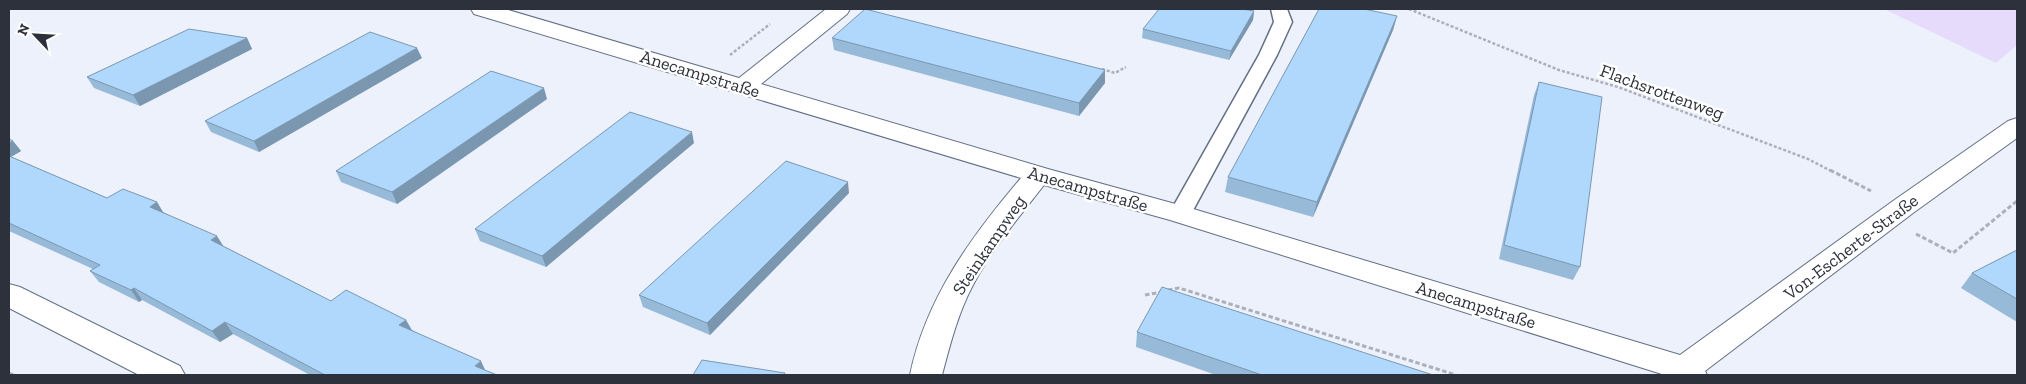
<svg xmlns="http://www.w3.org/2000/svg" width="2026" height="384" viewBox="0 0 2026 384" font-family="'Zilla Slab',serif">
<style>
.green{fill:#e6dbfb}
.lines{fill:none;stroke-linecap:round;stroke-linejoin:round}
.lane-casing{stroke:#636f85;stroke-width:3}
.street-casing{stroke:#636f85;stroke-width:2}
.path-far1{stroke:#abb0bb;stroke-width:2.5;stroke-dasharray:3 2;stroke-linecap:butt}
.path{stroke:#abb0bb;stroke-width:3;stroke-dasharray:4.5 2.5;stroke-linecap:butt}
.lane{fill:#fff;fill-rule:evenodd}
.street{fill:#fff;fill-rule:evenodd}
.wall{fill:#97bad9}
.shaded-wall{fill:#7b97b0}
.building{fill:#b0d8fc;stroke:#7b97b0}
.labels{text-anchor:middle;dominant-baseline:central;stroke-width:5;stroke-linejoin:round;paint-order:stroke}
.street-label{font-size:18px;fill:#2c313b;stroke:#fff}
</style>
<rect width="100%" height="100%" fill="#ecf1fc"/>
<path class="green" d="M1884,9H2017V45L1996,63Z"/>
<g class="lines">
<defs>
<path id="lane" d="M1271,9H1287L1292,22L1277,55L1191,214L1188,219L1180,221L1172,219L1169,214L1259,55L1274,22Z"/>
<g id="street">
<path d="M471,9H505L739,78L826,9H850L847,14L761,84L1048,169L1190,208L1680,355L1893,201L2008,121L2017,118V138L1913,213L1705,371L1707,375H1665L1170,220L1044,185C1019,217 992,249 973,285C958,313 950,345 942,375H910C926,298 971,237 1021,178L474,14Z"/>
<path d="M9,284L20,287L180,366L185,375H139L9,308Z"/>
</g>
</defs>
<use href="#lane" class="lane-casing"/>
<use href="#street" class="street-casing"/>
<g class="path-far1">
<path d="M1409,9L1559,70L1618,87L1808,159L1833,172"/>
<path d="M730,55L770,24"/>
<path d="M1102,69L1115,73L1126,67"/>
</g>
<g class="path">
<path d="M1830,170L1871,191"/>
<path d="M1916,234L1953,253L2017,201"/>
<path d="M1168,290L1179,288L1456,375"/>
<path d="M1145,295L1162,292"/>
</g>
<use href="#lane" class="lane"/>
<use href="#street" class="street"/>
</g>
<g class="wall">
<path d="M1254,11L1253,20L1229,60L1142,38L1143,29Z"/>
<path d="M1397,16L1393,30L1313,217L1225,192L1228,177Z"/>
<path d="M247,38L252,49L140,106L94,88L87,77Z"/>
<path d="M832,38L1105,83L1079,116L834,50Z"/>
<path d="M422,58L259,152L211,132L205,121Z"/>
<path d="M1539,82L1580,267L1573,280L1499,259L1534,95Z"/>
<path d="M547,99L397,204L341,182L336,171Z"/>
<path d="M9,139L13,141L21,151L11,157L107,198L157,202L163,212L223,246L331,301L406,320L412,330L485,371L497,375H310L233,334L220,342L142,300L139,302L99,282L90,271L93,269L9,231Z"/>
<path d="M694,143L546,267L480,241L475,229Z"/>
<path d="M849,193L710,335L643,307L639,295Z"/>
<path d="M2017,250V322L1961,288L1972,273Z"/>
<path d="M1137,332L1433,375H1216L1136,347Z"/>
</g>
<g class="shaded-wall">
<path d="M1254,11L1253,20L1229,60L1231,51Z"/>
<path d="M1397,16L1393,30L1313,217L1317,202Z"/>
<path d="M247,38L252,49L140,106L133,95Z"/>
<path d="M417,48L422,58L259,152L254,141Z"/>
<path d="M1105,70V83L1079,116V103Z"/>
<path d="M544,88L547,99L397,204L392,192Z"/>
<path d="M692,132L694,143L546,267L542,256Z"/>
<path d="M13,141L21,151L9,158V143Z"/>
<path d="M848,182L849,193L710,335L707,323Z"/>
<path d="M157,202L164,214L150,207Z"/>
<path d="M217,236L224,247L211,240Z"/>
<path d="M134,288L142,300L139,302L131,290Z"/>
<path d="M406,320L412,331L399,325Z"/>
<path d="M225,322L233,334L220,342L212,331Z"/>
<path d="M481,361L486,372L475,366Z"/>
</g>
<g class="building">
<path d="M865,9L1105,70L1079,103L832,38Z"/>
<path d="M1159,9H1242L1254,11L1231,51L1143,29Z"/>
<path d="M1319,9H1364L1397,16L1317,202L1228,177Z"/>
<path d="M189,29L247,38L133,95L87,77Z"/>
<path d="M370,32L417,48L254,141L205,121Z"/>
<path d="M491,71L544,88L392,192L336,171Z"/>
<path d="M1539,82L1602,97L1580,267L1504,245Z"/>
<path d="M630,112L692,132L542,256L475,229Z"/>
<path d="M9,139L13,141L9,143Z"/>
<path d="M9,156L107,198L123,189L157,202L150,207L217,236L211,240L331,301L346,290L406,320L399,325L481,361L475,366L497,375H325L225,322L212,331L134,288L131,290L90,271L100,265L9,223Z"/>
<path d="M786,161L848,182L707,323L639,295Z"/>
<path d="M2017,250V299L1972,273Z"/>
<path d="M1162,287L1433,375H1262L1137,332Z"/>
<path d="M702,360L785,373L784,375H693Z"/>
<path d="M9,372L15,375H9Z"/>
</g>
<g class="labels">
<g class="street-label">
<text transform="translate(700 74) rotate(17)">Anecampstraße</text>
<text transform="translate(1662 92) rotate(20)">Flachsrottenweg</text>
<text transform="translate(1088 189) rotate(16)">Anecampstraße</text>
<text transform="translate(989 245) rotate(-56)">Steinkampweg</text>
<text transform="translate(1851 247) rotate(-37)">Von-Escherte-Straße</text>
<text transform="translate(1476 305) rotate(17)">Anecampstraße</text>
</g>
</g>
<rect width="2026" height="384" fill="none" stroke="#2c313b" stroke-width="20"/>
<g transform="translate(35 35) rotate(295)" stroke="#ffffff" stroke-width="4" paint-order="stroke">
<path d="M0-4L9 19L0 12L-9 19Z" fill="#2c313b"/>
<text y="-8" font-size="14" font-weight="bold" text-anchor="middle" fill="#2c313b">N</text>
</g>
</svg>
